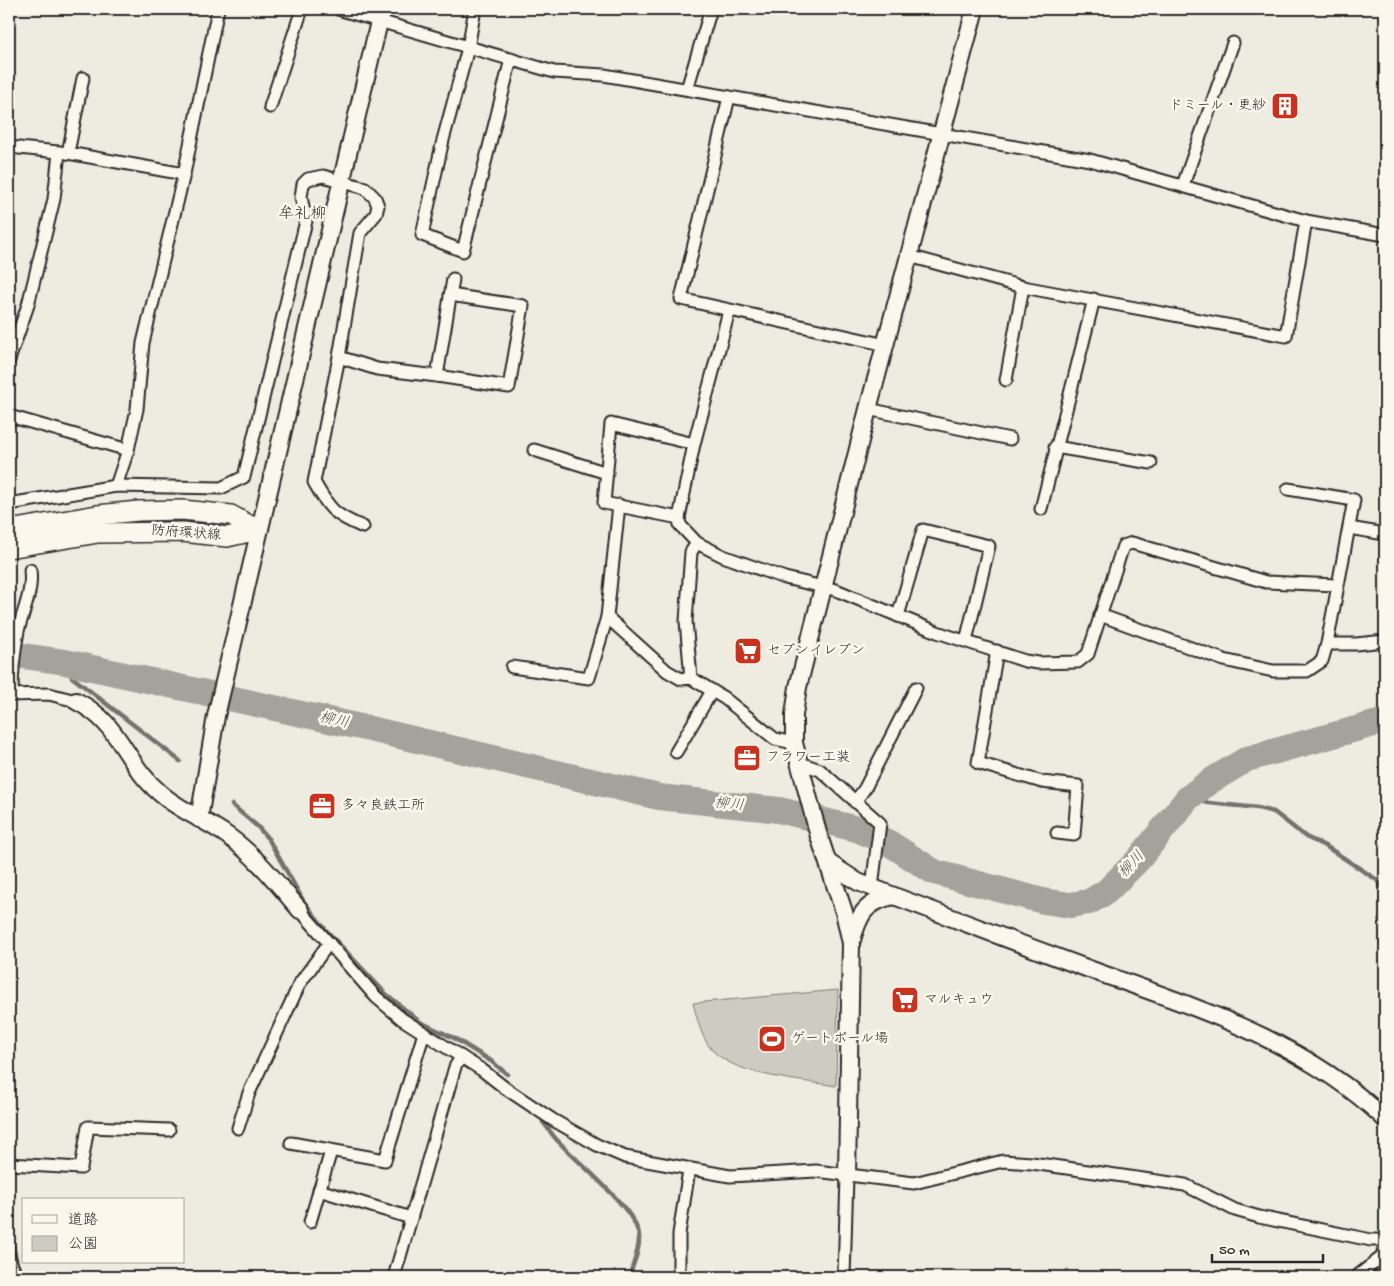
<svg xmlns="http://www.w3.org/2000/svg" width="1394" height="1286" viewBox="0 0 1394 1286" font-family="'Gochi Hand','Klee One',sans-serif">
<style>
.green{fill:#cecbc2;stroke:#7c7b76}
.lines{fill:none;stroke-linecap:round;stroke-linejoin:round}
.stream{stroke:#74726e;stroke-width:4.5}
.river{stroke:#a4a29a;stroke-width:26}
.street-casing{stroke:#2b2b2b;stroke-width:15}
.secondary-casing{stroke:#2b2b2b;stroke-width:20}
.primary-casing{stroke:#2b2b2b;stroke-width:22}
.street{stroke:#fbf7ec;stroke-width:11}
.secondary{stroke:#fbf7ec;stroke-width:16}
.primary{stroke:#fbf7ec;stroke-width:19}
.labels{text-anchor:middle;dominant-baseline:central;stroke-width:5;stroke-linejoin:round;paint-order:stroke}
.poi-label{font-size:14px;fill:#2b2b2b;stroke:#fbf7ec;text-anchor:start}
.street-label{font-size:14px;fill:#2b2b2b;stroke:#fbf7ec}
.water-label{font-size:15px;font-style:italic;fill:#555552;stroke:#fbf7ec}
.quarter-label{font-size:16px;fill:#2b2b2b;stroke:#fbf7ec}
</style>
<rect width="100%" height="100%" fill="#eeebe0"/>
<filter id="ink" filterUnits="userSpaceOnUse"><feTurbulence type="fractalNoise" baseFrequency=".02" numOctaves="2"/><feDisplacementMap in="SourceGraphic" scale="10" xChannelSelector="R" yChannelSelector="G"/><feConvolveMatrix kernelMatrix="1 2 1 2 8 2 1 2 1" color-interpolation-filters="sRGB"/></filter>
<g filter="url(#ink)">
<path class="green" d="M838,990L836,1086C801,1080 738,1077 712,1050C701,1038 697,1018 693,1003Z"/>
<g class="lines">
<g class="stream">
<path d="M65,662L72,677L180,761"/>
<path d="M1188,798L1209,803L1258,808L1274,812L1306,837L1327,847L1377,880L1385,892"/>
<path d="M232,805L258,827L269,840L304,902L325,929L386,994L420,1022L454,1038L491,1061L507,1074"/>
<path d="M543,1122C549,1129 553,1137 560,1143C580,1165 636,1209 639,1236C640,1250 633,1264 629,1277"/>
<path d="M9,1226L17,1264L24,1277"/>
</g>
<path class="river" d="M9,654L65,662L370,729L659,797L779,810L857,829L889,843L934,872L1043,901L1070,905L1089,902L1106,892L1138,860L1188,798L1209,782L1247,759L1385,721"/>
<defs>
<g id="street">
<path d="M338,9L554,72L604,75L1090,160L1306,221L1385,235"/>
<path d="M475,9L468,48L443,140L422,235L463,251L511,59"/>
<path d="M687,89L711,9"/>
<path d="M729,97L681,299L886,345"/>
<path d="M270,107L302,9"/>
<path d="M9,147L68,153L184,174"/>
<path d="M68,153L83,78"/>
<path d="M1183,185L1233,43"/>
<path d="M909,256L1023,287L1286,336L1306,221"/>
<path d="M339,357L377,369L437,376L453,279"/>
<path d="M9,360L28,305L54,199L59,152"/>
<path d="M437,376L509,387L523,306L450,295"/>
<path d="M1006,380L1023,287"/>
<path d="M868,409L1010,439"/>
<path d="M9,416L128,450"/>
<path d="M694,444L611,424L604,503L679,518L680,525L697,543L723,556L785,578L836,590L937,632L1025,661L1038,663L1078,662L1088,654L1123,546L1132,543L1266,582L1337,585"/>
<path d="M1055,447L1151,463"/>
<path d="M534,450L607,473"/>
<path d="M116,486L128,450L137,409L143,343L184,174L218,9"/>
<path d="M9,504L116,486L221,488L244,477L306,221L301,197L303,184L308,179L323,176L365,188L375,198L378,206L376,214L360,233L339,357L314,482C329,509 334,515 363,527"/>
<path d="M619,505L607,617L667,671L681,679L691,678"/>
<path d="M1041,509L1094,299"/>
<path d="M679,518L694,444L729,311"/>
<path d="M1349,528L1385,534"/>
<path d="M697,543L691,552L686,621L691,678L724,698L775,739L794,743"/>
<path d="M1100,615L1224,660L1273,671H1307L1322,661L1327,644L1354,500L1288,489"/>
<path d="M898,616L923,530L989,546L966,641"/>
<path d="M1327,644H1356L1385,641"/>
<path d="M997,651L978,763L1042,782L1078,786L1074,835L1057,833"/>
<path d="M512,667L589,678L607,617"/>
<path d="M12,694C12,673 14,652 18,631C23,611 33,591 30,570"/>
<path d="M9,695L49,694L76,701"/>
<path d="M676,752L712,691"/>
<path d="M800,763L820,770L880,823L872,887"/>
<path d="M855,802L865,788L916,688"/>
<path d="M300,910L376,997L402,1019L482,1070L505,1088L553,1120L597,1145L625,1157L730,1176L816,1171L914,1183L1003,1161L1032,1163L1185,1185L1235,1210L1259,1217L1371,1240H1385"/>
<path d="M238,1128L249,1093L300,983L329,943"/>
<path d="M291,1143L385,1160L424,1033"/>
<path d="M9,1164L81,1168L88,1127L169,1130"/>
<path d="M319,1190L411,1218"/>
<path d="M310,1222L331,1151"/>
<path d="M9,1257L16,1277"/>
<path d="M394,1277L455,1067L461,1057"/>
<path d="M679,1277V1234L689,1170"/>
<path d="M844,1277L847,1176"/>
<path d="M1356,1277L1382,1257L1385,1246"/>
</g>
<g id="secondary">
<path d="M76,701C121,723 124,763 160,793C180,811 206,820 228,836C256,856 278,884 300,910"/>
<path d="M199,819L216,716L382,9"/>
<path d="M829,863L858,882L894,896C864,902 859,915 851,943"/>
<path d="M894,896C962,922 1029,947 1097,972C1200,1009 1305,1042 1385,1119"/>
<path d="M847,1176L851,943L844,912L818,833L794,743V715L798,687L868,409L975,9"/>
</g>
<g id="primary">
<path d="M9,530L97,515L139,511L182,510L231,515L258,530"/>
<path d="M9,548L98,533L183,532L227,537L258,530"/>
</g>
</defs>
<use href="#street" class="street-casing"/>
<use href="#secondary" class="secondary-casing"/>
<use href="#primary" class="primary-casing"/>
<use href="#street" class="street"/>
<use href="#secondary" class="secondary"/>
<use href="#primary" class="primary"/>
</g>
</g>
<defs>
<symbol id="building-square" viewBox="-11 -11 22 22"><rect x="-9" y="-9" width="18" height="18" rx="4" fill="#c8321e" stroke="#fbf7ec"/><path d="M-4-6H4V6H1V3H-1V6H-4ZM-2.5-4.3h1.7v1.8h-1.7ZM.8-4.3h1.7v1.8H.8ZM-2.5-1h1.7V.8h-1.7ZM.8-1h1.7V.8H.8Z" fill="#fff"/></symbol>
<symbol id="supermarket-square" viewBox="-11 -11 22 22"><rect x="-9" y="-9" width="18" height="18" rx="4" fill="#c8321e" stroke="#fbf7ec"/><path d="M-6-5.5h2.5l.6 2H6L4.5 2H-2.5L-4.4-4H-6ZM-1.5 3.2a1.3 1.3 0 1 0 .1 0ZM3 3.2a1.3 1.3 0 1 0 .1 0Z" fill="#fff"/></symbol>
<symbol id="office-square" viewBox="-11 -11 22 22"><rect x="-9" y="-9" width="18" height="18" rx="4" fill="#c8321e" stroke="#fbf7ec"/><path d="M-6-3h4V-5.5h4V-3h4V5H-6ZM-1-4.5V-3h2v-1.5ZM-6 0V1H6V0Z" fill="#fff"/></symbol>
<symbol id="stadium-square" viewBox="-11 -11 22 22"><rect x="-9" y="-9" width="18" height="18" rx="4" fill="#c8321e" stroke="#fbf7ec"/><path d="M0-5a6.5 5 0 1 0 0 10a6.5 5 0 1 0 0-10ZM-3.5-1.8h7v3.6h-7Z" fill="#fff"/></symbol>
</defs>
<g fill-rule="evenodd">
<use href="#building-square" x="1269" y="90" width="32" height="32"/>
<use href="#supermarket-square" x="732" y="635" width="32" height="32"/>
<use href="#office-square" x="731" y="742" width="32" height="32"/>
<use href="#office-square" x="306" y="790" width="32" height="32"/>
<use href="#supermarket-square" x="889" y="984" width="32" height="32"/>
<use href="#stadium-square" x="756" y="1023" width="32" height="32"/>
</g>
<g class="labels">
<g class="poi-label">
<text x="1266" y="106" text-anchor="end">ドミール・更紗</text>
<text x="767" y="651">セブンイレブン</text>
<text x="766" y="758">フラワー工装</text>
<text x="341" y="806">多々良鉄工所</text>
<text x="924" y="1000">マルキュウ</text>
<text x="791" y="1039">ゲートボール場</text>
</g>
<g class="street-label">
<text transform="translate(186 534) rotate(4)">防府環状線</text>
</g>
<g class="water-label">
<text transform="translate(334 721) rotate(12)">柳川</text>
<text transform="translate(729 805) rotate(6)">柳川</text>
<text transform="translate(1132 865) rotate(-47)">柳川</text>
</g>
<g class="quarter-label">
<text x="302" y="215">牟礼柳</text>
</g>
</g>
<rect width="1394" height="1286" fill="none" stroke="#fbf7ec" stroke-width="30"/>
<rect x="15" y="15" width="1364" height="1256" fill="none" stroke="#2b2b2b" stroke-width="2" filter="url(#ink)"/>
<rect x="22" y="1198" width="162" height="65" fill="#fbf7ec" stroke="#a8a59f"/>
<rect x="32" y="1215" width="25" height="8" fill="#fbf7ec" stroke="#a8a59f"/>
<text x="68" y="1224" font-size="15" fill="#2b2b2b">道路</text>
<rect x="32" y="1236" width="25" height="15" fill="#cecbc2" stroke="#a8a59f"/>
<text x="68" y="1248" font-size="15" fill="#2b2b2b">公園</text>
<path d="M1212 1254v8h111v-8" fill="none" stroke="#2b2b2b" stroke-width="2.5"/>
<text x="1219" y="1254" font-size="15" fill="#2b2b2b" stroke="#fbf7ec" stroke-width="4" paint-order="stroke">50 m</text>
</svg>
